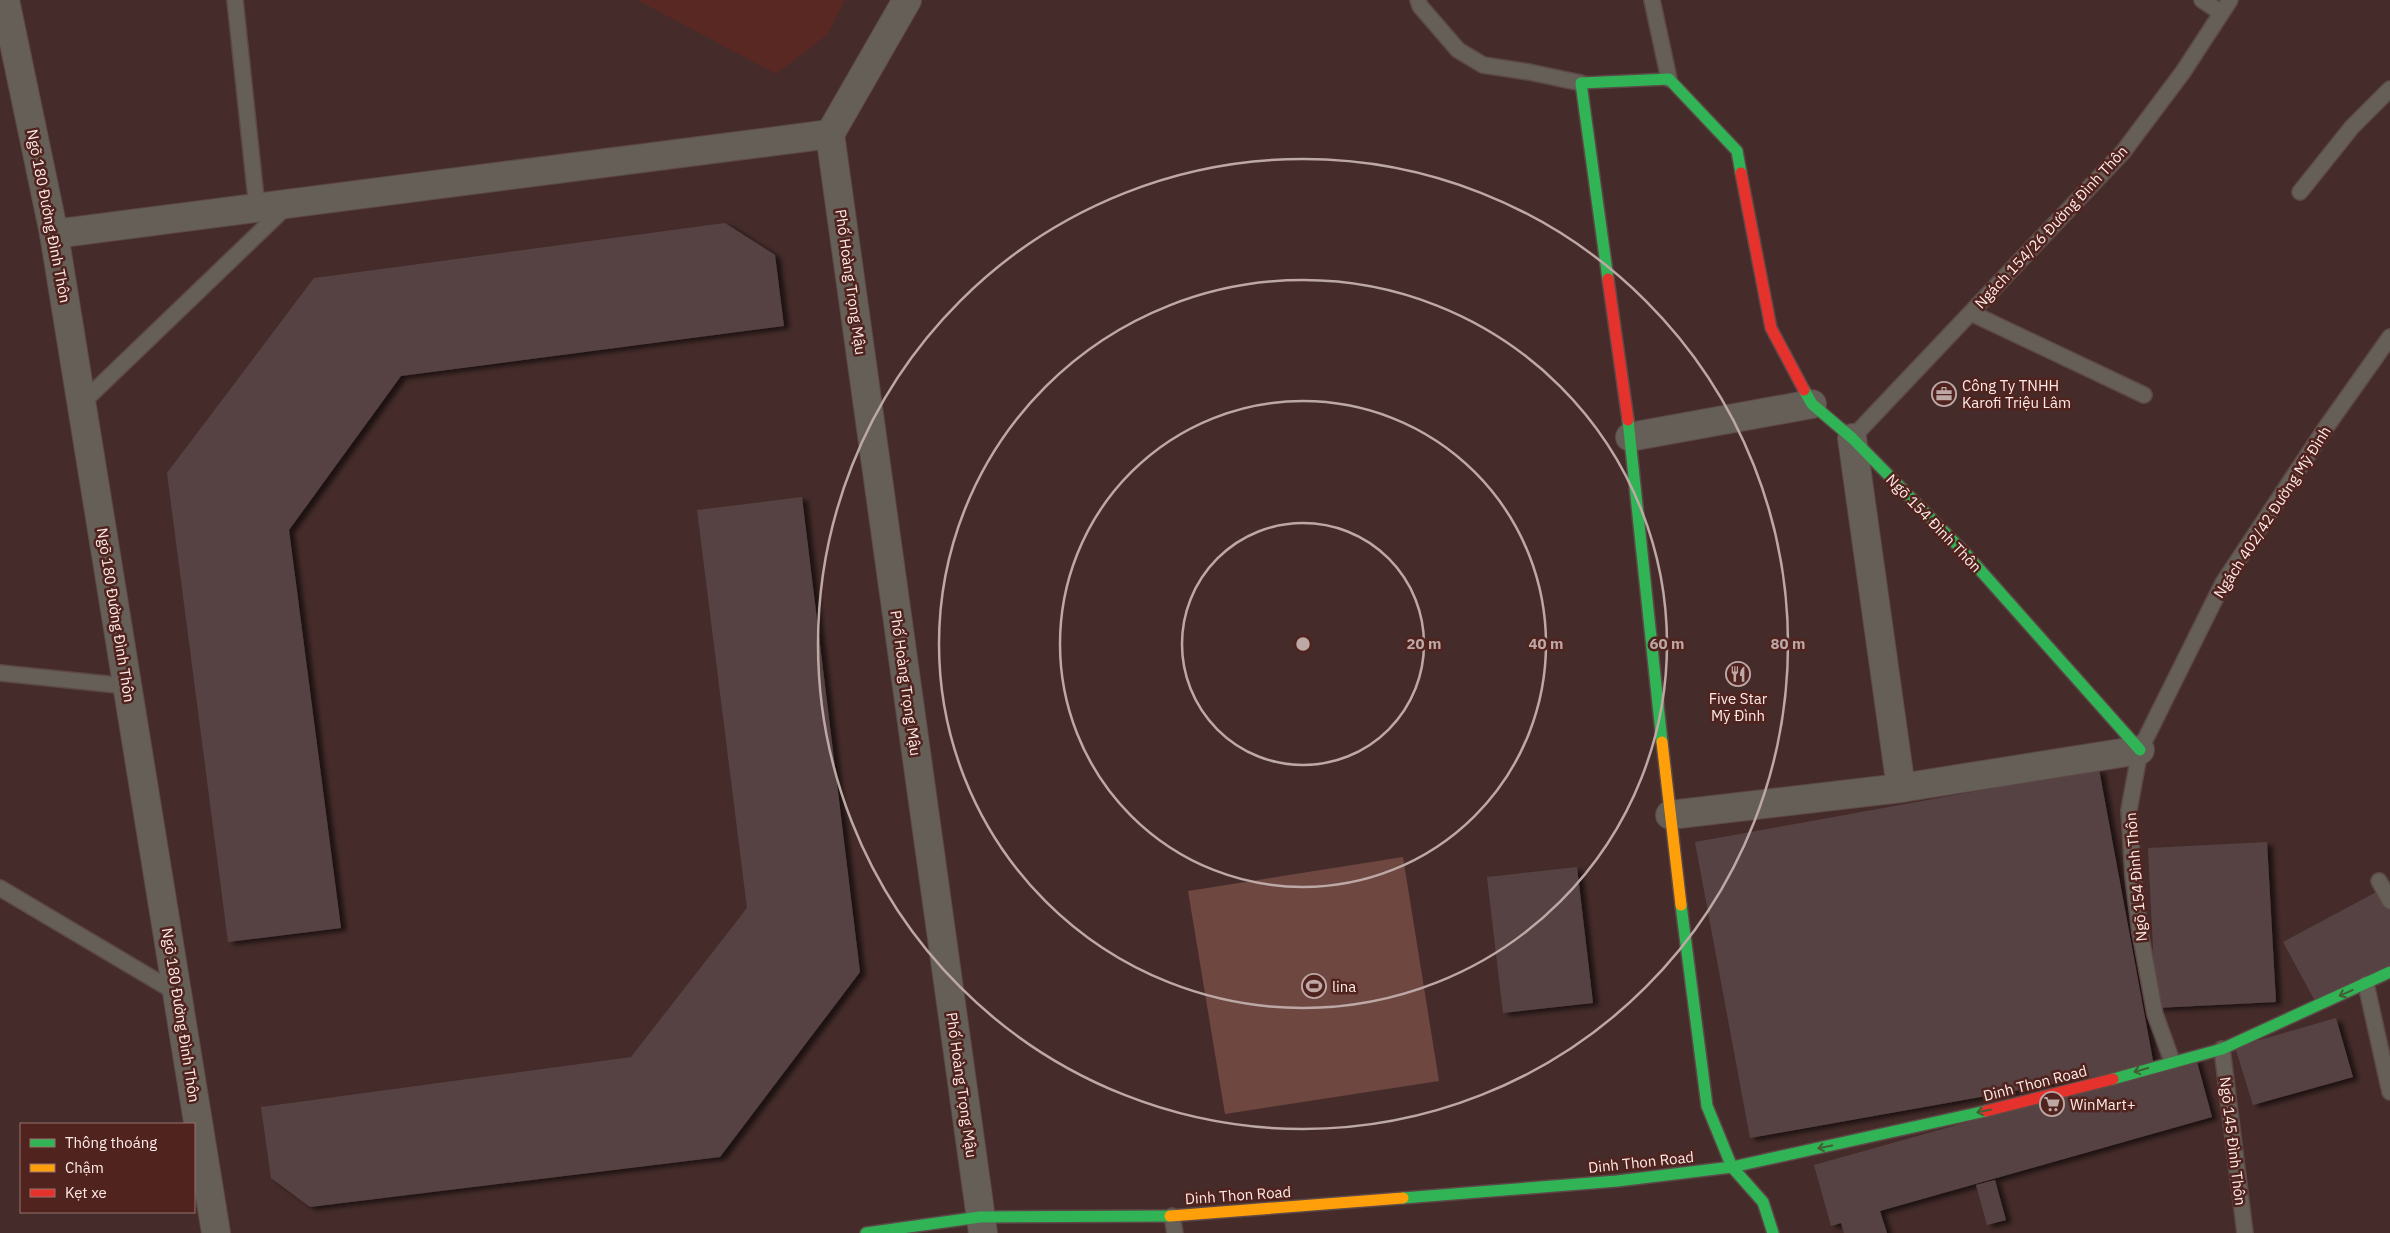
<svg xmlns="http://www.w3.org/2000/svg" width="2390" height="1233" viewBox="0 0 2390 1233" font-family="'IBM Plex Sans',sans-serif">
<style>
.built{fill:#592822}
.green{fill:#6f4741}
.building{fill:#574243;filter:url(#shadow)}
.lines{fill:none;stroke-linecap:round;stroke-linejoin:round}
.lane-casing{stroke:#5c4847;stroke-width:18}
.street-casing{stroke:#5c4847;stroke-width:30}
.fast-casing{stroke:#5c4847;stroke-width:14}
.slow-casing{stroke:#5c4847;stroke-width:14}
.jam-casing{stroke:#5c4847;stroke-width:14}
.lane{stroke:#665f57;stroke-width:15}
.street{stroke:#665f57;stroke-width:28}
.fast{stroke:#30b455;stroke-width:11}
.slow{stroke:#ff9f0a;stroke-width:11}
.jam{stroke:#e5322d;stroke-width:11}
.oneway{stroke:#445d34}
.ring{fill:none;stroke:#bda8a6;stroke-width:2.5}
.labels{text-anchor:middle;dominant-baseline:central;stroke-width:5;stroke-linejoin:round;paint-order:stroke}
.street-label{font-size:15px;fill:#feebe8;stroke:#51231e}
.poi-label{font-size:15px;fill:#feebe8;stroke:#51231e;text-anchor:start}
.centre{fill:#bda8a6;stroke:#51231e;stroke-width:2.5}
.ring-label{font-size:15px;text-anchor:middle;font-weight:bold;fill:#bda8a6;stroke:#51231e;stroke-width:5;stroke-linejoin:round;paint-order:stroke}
</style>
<defs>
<filter id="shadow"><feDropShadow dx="5.5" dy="3" stdDeviation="2.5" flood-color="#0009"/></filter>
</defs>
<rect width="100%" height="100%" fill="#452c2a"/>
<path class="built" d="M637,0H845L827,35L776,74Z"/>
<path class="green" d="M1403,857L1439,1081L1225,1114L1188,891Z"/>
<g class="building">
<path d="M725,223L775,255L784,326L401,376L289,530L341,928L228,942L167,473L314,278Z"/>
<path d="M802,497L860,972L720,1157L310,1207L271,1178L261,1107L631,1057L747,908L697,510Z"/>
<path d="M2099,769L2154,1066L1750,1138L1695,842Z"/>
<path d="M2267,842L2276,1002L2156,1008L2148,848Z"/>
<path d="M1577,867L1593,1003L1503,1013L1487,877Z"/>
<path d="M2382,889L2390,904V968L2316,1003L2283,942Z"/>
<path d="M2336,1018L2353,1077L2253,1105L2235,1047Z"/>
<path d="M2196,1058L2212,1117L1880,1211L1887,1233H1844L1841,1223L1831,1226L1814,1165Z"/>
<path d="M1995,1180L2006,1220L1987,1225L1976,1185Z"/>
</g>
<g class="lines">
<defs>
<g id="lane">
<path d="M235,0L257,208"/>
<path d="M1418,0L1420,6L1458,50L1483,65L1529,72L1581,83"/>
<path d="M1652,0L1669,79"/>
<path d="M2202,0L2220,12"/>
<path d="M2300,192L2352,127L2390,89"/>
<path d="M1971,313L2144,395"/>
<path d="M82,403L287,206"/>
<path d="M1852,438L2123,152L2183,72L2230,0"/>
<path d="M0,673L127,686"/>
<path d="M2379,881L2390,901"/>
<path d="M0,888L177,993"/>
<path d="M2366,984L2390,1092"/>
<path d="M2222,1049L2245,1233"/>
<path d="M2172,1061L2155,1014L2140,932L2133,876L2129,810L2140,750L2223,583L2327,426L2390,337"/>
<path d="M1172,1216L1175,1233"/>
</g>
<g id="street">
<path d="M5,0L54,234L216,1233"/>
<path d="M830,134L983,1233"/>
<path d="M830,134L907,0"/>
<path d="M54,234L830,134"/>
<path d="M1630,437L1812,404"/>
<path d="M1852,438L1901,788"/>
<path d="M1670,815L1901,788L2140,750"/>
</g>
<g id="fast">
<path d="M1608,279L1581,83L1669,79L1737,151L1741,173"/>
<path d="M1804,390L1812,404L1852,438L1965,553L2140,750"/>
<path d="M1628,420L1662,742"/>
<path d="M1681,905L1707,1106L1732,1167L1763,1202L1773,1233"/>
<path d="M2113,1079L2222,1049L2390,972"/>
<path d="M1403,1198L1617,1181L1732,1167L1986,1111"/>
<path d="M866,1233L980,1217L1170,1216"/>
</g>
<g id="slow">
<path d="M1662,742L1681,905"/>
<path d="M1170,1216L1403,1198"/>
</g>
<g id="jam">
<path d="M1741,173L1771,328L1804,390"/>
<path d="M1608,279L1628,420"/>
<path d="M1986,1111L2113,1079"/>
</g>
</defs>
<use href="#lane" class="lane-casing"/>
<use href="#street" class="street-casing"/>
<use href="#fast" class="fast-casing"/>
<use href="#slow" class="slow-casing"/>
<use href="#jam" class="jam-casing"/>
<use href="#lane" class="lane"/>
<use href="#street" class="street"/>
<use href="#fast" class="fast"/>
<use href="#slow" class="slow"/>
<use href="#jam" class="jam"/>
</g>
<defs><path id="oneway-shaft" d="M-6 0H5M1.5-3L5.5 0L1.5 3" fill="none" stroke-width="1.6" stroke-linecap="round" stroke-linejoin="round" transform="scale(1.25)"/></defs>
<g class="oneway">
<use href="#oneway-shaft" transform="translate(2346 993) rotate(156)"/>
<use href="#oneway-shaft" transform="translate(2141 1070) rotate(164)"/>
<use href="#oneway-shaft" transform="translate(1984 1111) rotate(168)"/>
<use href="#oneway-shaft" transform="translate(1825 1147) rotate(168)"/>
</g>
<g class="ring">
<circle cx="1303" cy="644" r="121"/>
<circle cx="1303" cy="644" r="243"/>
<circle cx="1303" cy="644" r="364"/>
<circle cx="1303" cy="644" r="485"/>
</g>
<defs>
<symbol id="office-ring" viewBox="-11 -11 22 22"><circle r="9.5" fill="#51231e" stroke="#bda8a6" stroke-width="1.5"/><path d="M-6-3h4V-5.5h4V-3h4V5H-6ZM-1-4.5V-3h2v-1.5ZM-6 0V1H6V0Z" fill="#bda8a6"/></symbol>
<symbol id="restaurant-ring" viewBox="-11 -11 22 22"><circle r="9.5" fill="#51231e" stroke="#bda8a6" stroke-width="1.5"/><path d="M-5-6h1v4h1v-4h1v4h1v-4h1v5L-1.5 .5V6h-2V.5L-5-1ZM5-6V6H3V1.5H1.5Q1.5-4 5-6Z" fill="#bda8a6"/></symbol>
<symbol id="stadium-ring" viewBox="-11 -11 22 22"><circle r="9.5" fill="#51231e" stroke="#bda8a6" stroke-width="1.5"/><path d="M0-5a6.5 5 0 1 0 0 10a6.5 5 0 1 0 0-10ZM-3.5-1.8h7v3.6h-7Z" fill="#bda8a6"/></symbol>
<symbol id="supermarket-ring" viewBox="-11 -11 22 22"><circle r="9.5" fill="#51231e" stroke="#bda8a6" stroke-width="1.5"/><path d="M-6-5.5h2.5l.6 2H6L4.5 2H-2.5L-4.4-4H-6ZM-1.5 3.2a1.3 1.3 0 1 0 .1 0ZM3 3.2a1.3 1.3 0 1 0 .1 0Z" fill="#bda8a6"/></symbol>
</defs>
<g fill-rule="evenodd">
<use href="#office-ring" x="1930" y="380" width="28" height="28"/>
<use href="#restaurant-ring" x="1724" y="660" width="28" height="28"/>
<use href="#stadium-ring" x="1300" y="972" width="28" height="28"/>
<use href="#supermarket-ring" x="2038" y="1090" width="28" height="28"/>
</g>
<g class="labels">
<g class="street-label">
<text transform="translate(49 216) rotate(79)">Ngõ 180 Đường Đình Thôn</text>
<text transform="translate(2051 227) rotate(-47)">Ngách 154/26 Đường Đình Thôn</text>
<text transform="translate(851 282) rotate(82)">Phố Hoàng Trọng Mậu</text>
<text transform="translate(2272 512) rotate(-57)">Ngách 402/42 Đường Mỹ Đình</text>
<text transform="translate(1934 523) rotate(46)">Ngõ 154 Đình Thôn</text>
<text transform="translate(116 615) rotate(81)">Ngõ 180 Đường Đình Thôn</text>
<text transform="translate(906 683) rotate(82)">Phố Hoàng Trọng Mậu</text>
<text transform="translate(2136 877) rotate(-95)">Ngõ 154 Đình Thôn</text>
<text transform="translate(181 1015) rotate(81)">Ngõ 180 Đường Đình Thôn</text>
<text transform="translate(2035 1083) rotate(-14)">Dinh Thon Road</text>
<text transform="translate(962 1085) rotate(82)">Phố Hoàng Trọng Mậu</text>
<text transform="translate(2233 1141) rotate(83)">Ngõ 145 Đình Thôn</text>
<text transform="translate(1641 1162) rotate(-6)">Dinh Thon Road</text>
<text transform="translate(1238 1195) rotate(-4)">Dinh Thon Road</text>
</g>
<g class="poi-label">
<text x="1962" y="385">Công Ty TNHH<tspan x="1962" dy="17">Karofi Triệu Lâm</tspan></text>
<text x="1738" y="698" text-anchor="middle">Five Star<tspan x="1738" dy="17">Mỹ Đình</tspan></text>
<text x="1332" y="986">lina</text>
<text x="2070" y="1104">WinMart+</text>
</g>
</g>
<circle cx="1303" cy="644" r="8" class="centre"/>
<g class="ring-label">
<text x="1424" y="649">20 m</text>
<text x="1546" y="649">40 m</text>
<text x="1667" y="649">60 m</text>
<text x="1788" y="649">80 m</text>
</g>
<rect x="20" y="1123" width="175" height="90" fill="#51231e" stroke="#96736f"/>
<rect x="30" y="1139" width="25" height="8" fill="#30b455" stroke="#96736f"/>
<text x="65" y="1148" font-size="15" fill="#feebe8">Thông thoáng</text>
<rect x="30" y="1164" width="25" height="8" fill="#ff9f0a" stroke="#96736f"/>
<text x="65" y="1173" font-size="15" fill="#feebe8">Chậm</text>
<rect x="30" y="1189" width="25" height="8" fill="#e5322d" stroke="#96736f"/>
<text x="65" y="1198" font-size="15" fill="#feebe8">Kẹt xe</text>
</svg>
